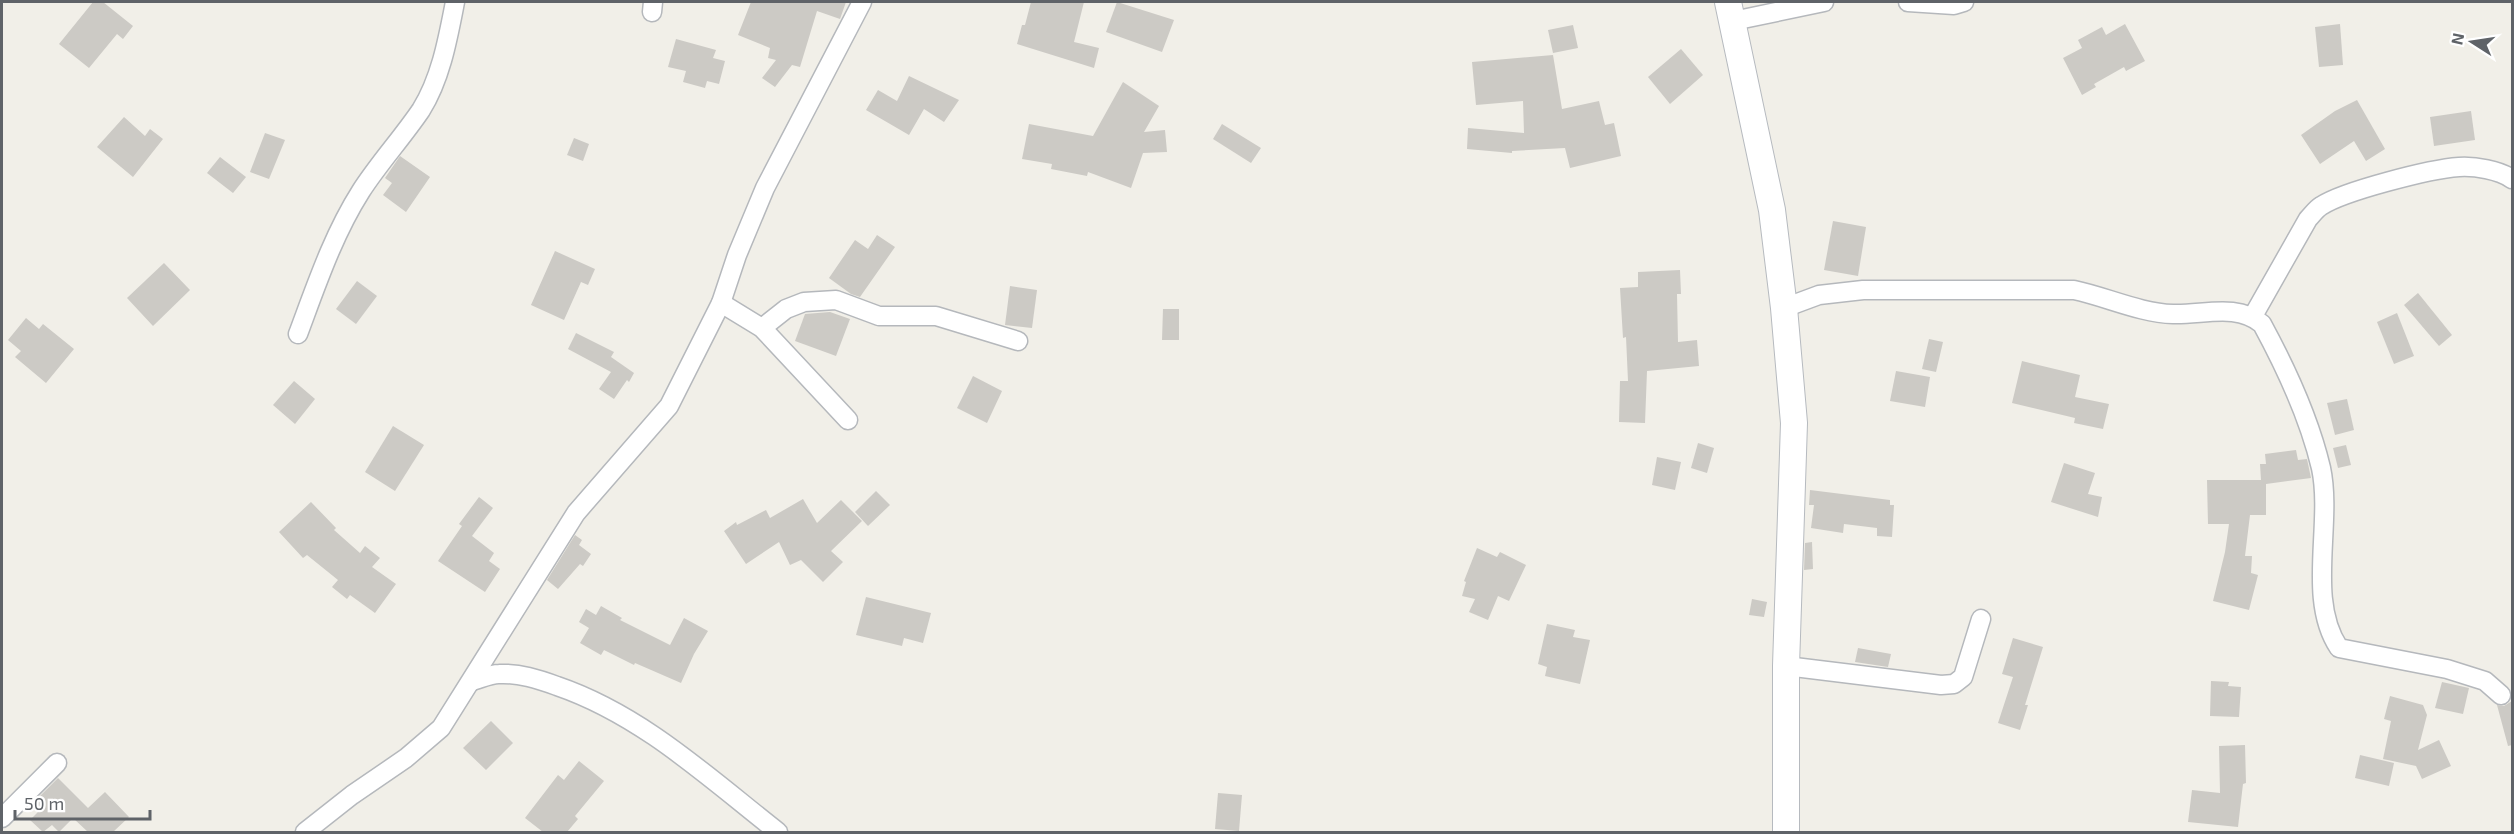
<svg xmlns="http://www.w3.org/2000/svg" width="2514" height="834" viewBox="0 0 2514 834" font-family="'Exo 2',sans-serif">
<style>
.building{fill:#cccac5}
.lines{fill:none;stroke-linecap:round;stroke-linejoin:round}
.street-casing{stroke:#b5b8bc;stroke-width:21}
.secondary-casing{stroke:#b6babf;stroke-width:28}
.street{stroke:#fff;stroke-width:18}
.secondary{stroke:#fff;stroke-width:26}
</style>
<rect width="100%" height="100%" fill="#f1efe8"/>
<g class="building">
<path d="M93,2H103L133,26L123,39L117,34L89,68L59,44Z"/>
<path d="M751,2H846L840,19L817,11L800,67L792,65L775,87L762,78L776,60L768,58L770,48L738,35Z"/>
<path d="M1031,2H1084L1074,42L1099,48L1094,68L1017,44L1022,25H1025Z"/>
<path d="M1117,2L1174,20L1162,52L1106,32Z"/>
<path d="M2125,24L2145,61L2126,71L2124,67L2094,84L2096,87L2082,95L2063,58L2082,48L2078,40L2102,27L2106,35Z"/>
<path d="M2340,24L2343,65L2319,67L2315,27Z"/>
<path d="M1573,25L1578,48L1553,53L1548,30Z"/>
<path d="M676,39L716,50L713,58L725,61L719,84L707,81L705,88L683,82L686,71L668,67Z"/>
<path d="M1681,49L1703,75L1670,104L1648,77Z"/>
<path d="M1553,55L1562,109L1599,101L1605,125L1614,123L1621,156L1570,168L1565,148L1512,151V153L1467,149L1468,128L1524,133L1523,101L1476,105L1472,62Z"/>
<path d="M909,76L959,100L944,122L924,109L909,135L866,110L878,90L897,101Z"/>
<path d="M1123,82L1159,106L1144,132L1165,130L1167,152L1143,153L1131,188L1088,172L1087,176L1051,169L1052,164L1022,159L1029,124L1093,136Z"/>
<path d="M2357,100L2385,149L2366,161L2354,141L2320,164L2301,135L2335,111Z"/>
<path d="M2471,111L2475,140L2434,146L2430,117Z"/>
<path d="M124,117L145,136L150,129L163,139L133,177L97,147Z"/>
<path d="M1222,124L1261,148L1251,163L1213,139Z"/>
<path d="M265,133L285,140L269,179L250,172Z"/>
<path d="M574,138L589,144L583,161L567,155Z"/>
<path d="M400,156L430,177L406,212L383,195L392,183L385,178Z"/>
<path d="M220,157L246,177L233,193L207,173Z"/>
<path d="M1833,221L1866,227L1858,276L1824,270Z"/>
<path d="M877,235L895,247L860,297L851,294L829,278L855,240L868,249Z"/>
<path d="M555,251L595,269L588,285L581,282L564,320L531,305Z"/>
<path d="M164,263L190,290L153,326L127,298Z"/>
<path d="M1680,270L1681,294H1677L1678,342L1697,340L1699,366L1647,371L1645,423L1619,422L1620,381H1628L1626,337L1623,338L1620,288L1638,287V272Z"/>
<path d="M357,281L377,296L356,324L336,309Z"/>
<path d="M1010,286L1037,290L1032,328L1005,325Z"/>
<path d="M2418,293L2452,335L2439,346L2404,305Z"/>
<path d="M1163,309H1179V340H1162Z"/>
<path d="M830,312L850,319L836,356L795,341L805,314Z"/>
<path d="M2397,313L2414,356L2394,364L2377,322Z"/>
<path d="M26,318L39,329L43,324L74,349L46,383L15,357L21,351L8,340Z"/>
<path d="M576,333L614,352L611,357L634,373L629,382L627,380L614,399L599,389L611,372L568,349Z"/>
<path d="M1929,339L1943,342L1936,372L1922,369Z"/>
<path d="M2022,361L2080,375L2075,397L2109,404L2103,429L2074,423L2075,418L2012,403Z"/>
<path d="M1896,371L1930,377L1925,407L1890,401Z"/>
<path d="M973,376L1002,391L987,423L957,408Z"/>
<path d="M294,381L315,399L295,424L273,405Z"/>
<path d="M2347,399L2354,430L2335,435L2327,403Z"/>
<path d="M393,426L424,445L395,491L365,472Z"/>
<path d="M1698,443L1714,448L1707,473L1691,468Z"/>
<path d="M2346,445L2351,465L2338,468L2333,448Z"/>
<path d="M2296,450L2298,460L2307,459L2311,478L2266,484V515H2250L2245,556H2252L2251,573L2258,575L2249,610L2213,601L2225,552L2229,524H2208L2207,480H2261L2260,464H2266L2265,454Z"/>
<path d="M1657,457L1681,462L1675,490L1652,485Z"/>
<path d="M2064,463L2095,473L2088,494L2102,497L2098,517L2051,502Z"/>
<path d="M1810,490L1890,500V505H1894L1892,537L1877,536V528L1844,524L1843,533L1811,528L1814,505H1809Z"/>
<path d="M876,491L890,505L868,526L855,512Z"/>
<path d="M479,497L493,508L472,536L494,553L489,561L500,569L485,592L438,561L462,526L459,524Z"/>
<path d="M803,499L817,523L841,500L862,521L831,551L843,562L823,582L801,560L790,565L779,542L746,564L724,531L736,522L737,525L766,510L770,518Z"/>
<path d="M311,502L336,528L334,530L360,553L365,546L380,558L372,567L396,584L375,613L350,595L347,599L332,587L338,580L307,555L303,558L279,532Z"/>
<path d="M575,535L582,540L579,545L591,554L583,566L580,564L558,589L547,580Z"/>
<path d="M1812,542L1813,569L1804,570L1805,543Z"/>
<path d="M1477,548L1497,557L1500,552L1526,565L1509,601L1498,596L1488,620L1469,612L1475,599L1462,596L1466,582L1464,581Z"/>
<path d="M866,597L931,613L923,643L904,638L902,646L856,635Z"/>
<path d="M1752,599L1767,602L1764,617L1749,615Z"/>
<path d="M601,606L622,618L620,620L670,645L684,618L708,631L694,654L681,683L635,663L634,665L604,650L601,655L580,643L589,628L579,622L586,609L596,615Z"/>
<path d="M1547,624L1575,630L1573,637L1590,640L1580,684L1545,676L1547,667L1538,664Z"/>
<path d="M2013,638L2043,647L2025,705H2028L2020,730L1998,723L2013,677L2002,674Z"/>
<path d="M1858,648L1891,654L1888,667L1855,662Z"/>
<path d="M2211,681L2229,682L2228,686L2241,687L2239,717L2210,716Z"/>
<path d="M2442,682L2469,688L2463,714L2435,708Z"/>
<path d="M2390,696L2423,705L2427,715L2418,750L2439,740L2451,766L2422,779L2416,766L2383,759L2391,721L2384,719Z"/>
<path d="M2512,701V745L2508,746L2497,705L2504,706Z"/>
<path d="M491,721L513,743L486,770L463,748Z"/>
<path d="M2245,745L2246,783L2243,784L2238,827L2188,822L2192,790L2220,793L2219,746Z"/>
<path d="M2360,755L2394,763L2389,786L2355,778Z"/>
<path d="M579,761L604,781L575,816L578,819L567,832H543L525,818L558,775L564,780Z"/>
<path d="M58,778L88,808L105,792L129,817L113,832H88L73,818L59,832L52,825L43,832L30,820L38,812L31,805Z"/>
<path d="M1218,793L1242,795L1239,831L1215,829Z"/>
</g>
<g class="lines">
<defs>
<g id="street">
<path d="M1908,2L1954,5L1964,2"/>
<path d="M652,12L653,2"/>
<path d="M1733,21L1824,2"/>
<path d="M721,303L762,328L848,420"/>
<path d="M1784,308L1819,295L1863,290H2074C2107,297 2140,313 2173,314C2204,315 2237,303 2262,324C2287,370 2309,417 2321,468C2333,524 2306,599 2339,648L2447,669L2485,681L2501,695"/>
<path d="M2253,316L2308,219C2312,215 2316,209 2321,206C2344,191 2430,169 2459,167C2475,166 2499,170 2512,179"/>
<path d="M762,328L786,309L804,302L836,300L879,316H936L1018,341"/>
<path d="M298,334C316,286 333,235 361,191C379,163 402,138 421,110C441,78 448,38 455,2"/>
<path d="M1786,666L1941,685L1954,684L1963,677L1981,619"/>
<path d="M472,681C480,679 490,674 499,674C519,673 538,679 557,686C642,715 709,778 778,832"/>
<path d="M2,818L57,763"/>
<path d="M305,832L352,795L406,758L441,728L576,513L669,406L721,303L737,255L765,188L862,2"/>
</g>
<path id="secondary" d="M1728,2L1772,210L1784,308L1794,423L1786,666V832"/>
</defs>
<use href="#street" class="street-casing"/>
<use href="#secondary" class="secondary-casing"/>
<use href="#street" class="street"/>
<use href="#secondary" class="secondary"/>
</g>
<rect width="2514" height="834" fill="none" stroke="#5f6368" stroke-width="6"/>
<g transform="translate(2472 42) rotate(282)" stroke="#ffffff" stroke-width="4.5" paint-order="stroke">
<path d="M0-4.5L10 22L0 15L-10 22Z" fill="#5f6368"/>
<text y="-9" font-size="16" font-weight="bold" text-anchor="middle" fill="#5f6368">N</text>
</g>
<path d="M15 810v9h135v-9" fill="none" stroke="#5f6368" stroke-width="3"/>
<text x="24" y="810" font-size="18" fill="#5f6368" stroke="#ffffff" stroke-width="4.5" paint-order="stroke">50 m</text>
</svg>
